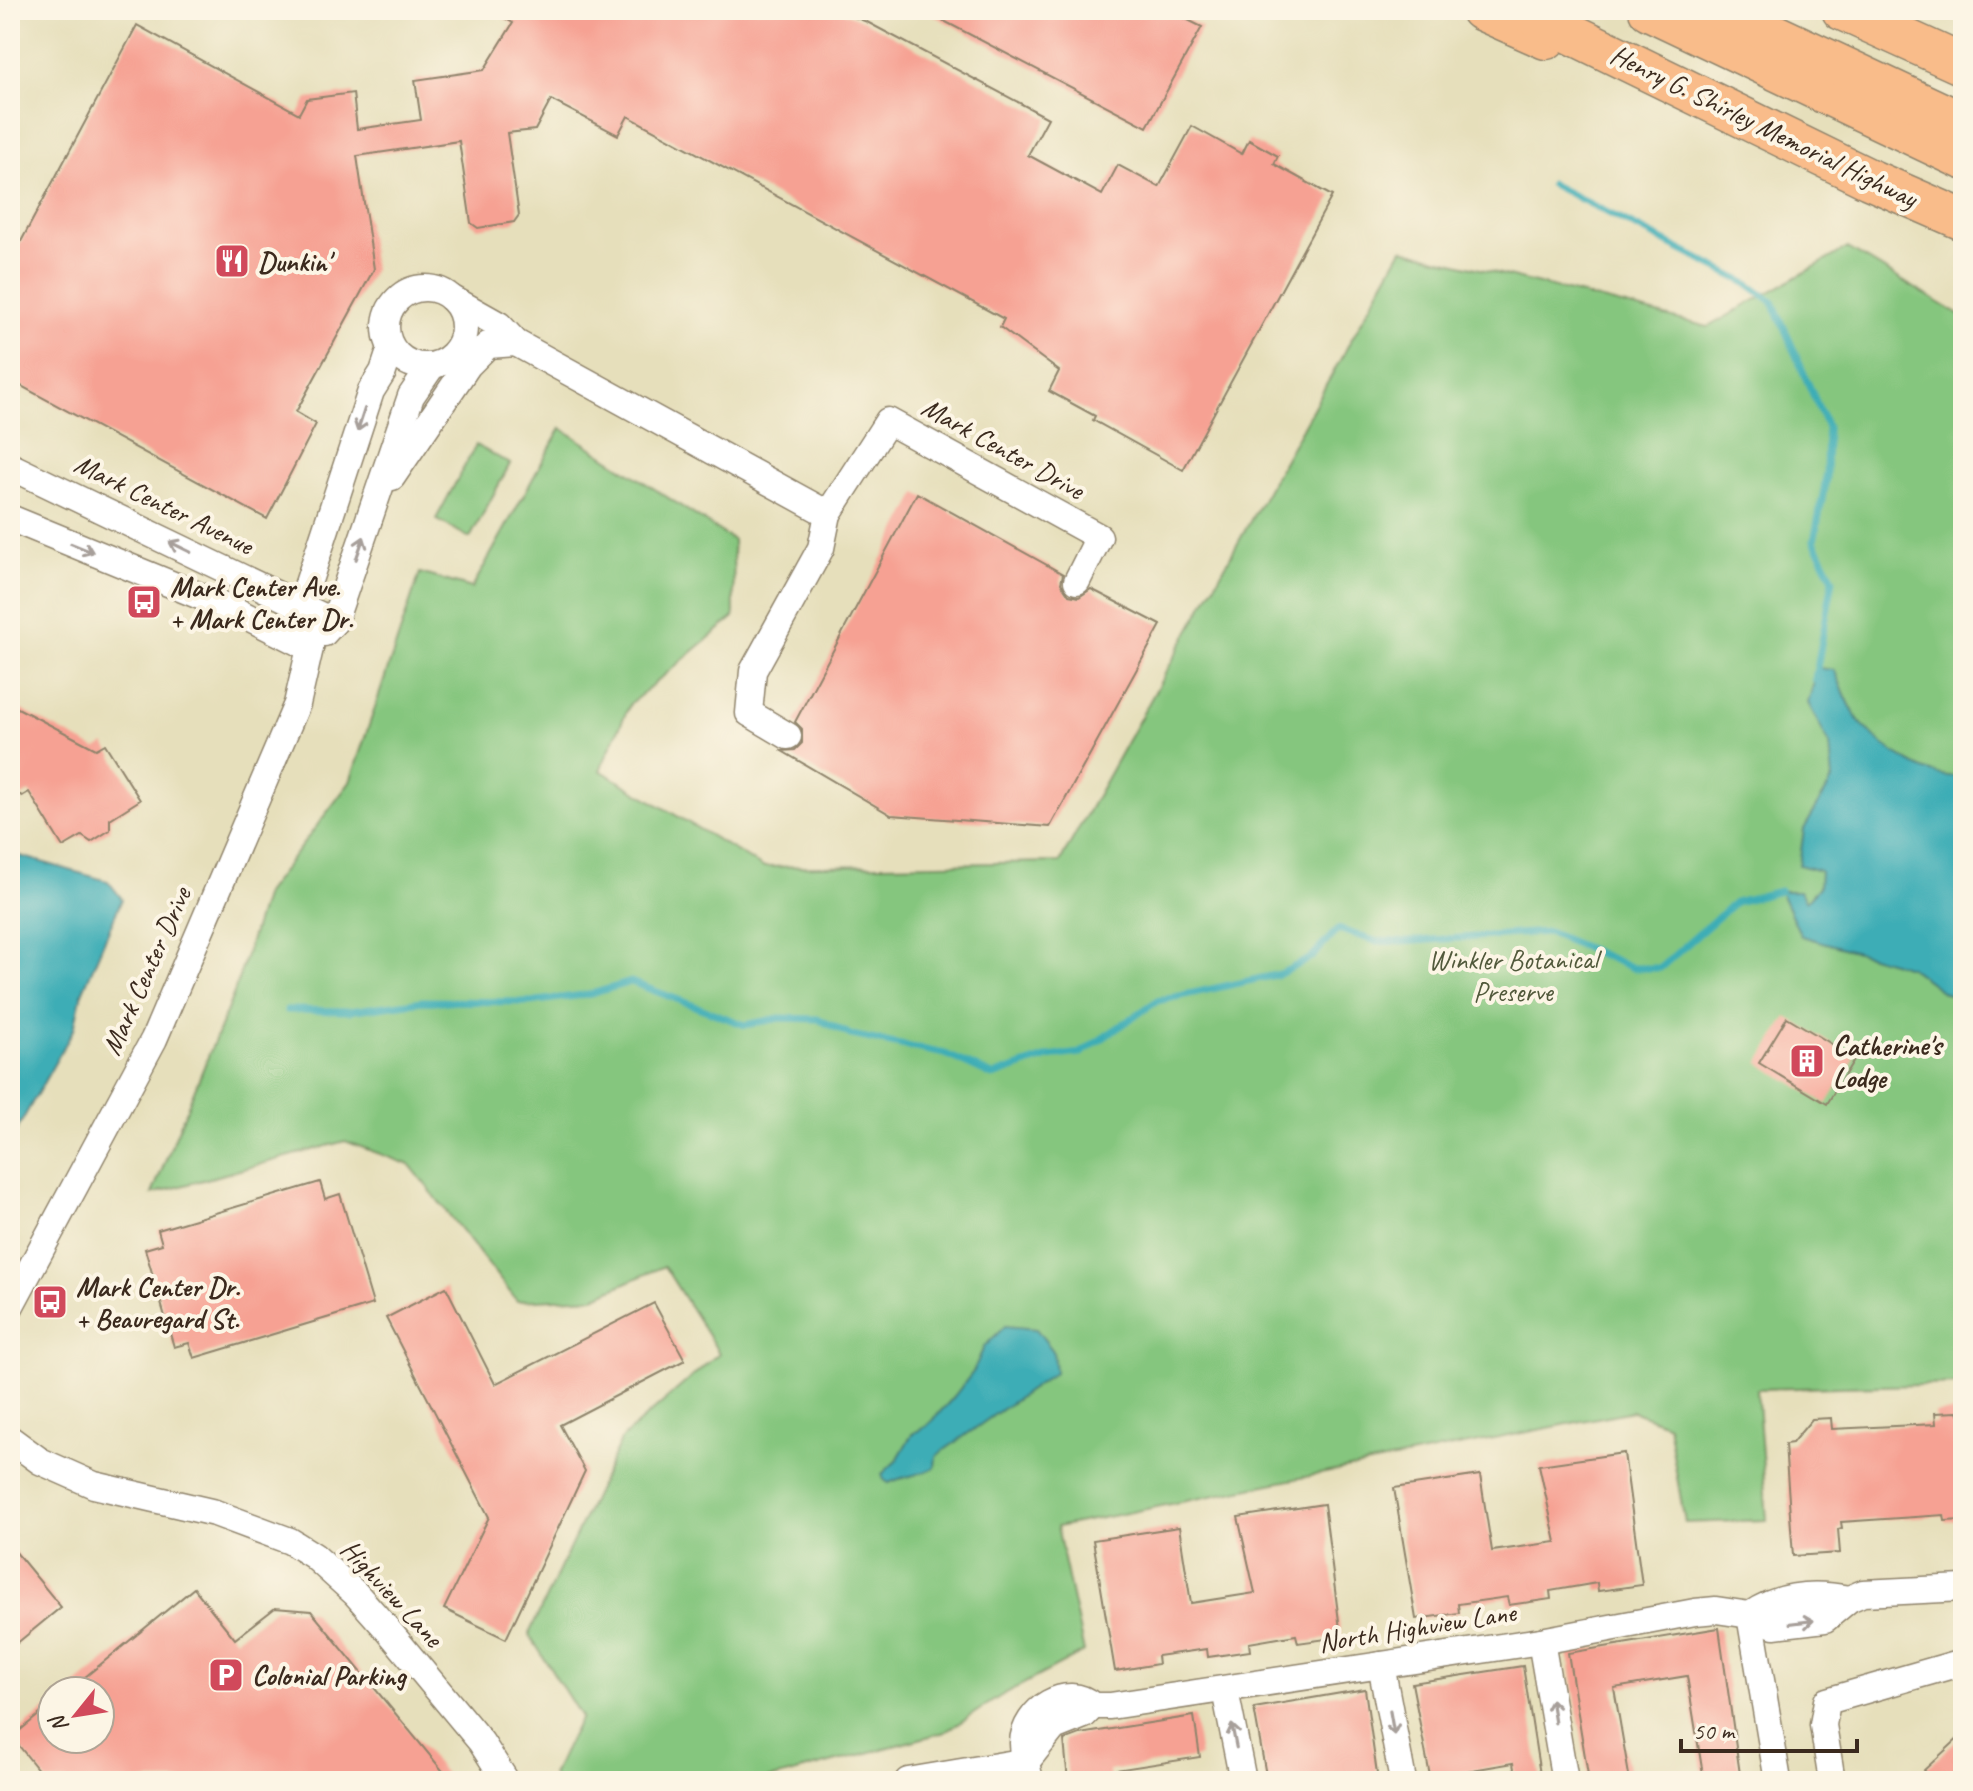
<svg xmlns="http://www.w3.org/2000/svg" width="1973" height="1791" viewBox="0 0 1973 1791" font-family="Caveat,sans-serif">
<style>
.green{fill:#85c67e;stroke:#60784e;stroke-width:2}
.water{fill:#3cadb6;stroke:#3c6c6a;stroke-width:2}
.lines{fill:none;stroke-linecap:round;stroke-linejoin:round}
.stream{stroke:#3cadb6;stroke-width:7}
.building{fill:#f6a193}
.minor-casing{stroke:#90846c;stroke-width:29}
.highway-casing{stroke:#90846c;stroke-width:43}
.minor{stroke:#fff;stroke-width:26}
.highway{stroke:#f9bc8a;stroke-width:40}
.oneway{stroke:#a79f9a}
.labels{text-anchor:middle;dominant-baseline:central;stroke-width:8;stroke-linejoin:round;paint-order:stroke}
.street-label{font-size:28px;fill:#3b2a1e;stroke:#fcf5e5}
.poi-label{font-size:28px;font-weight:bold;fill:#3b2a1e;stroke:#fcf5e5;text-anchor:start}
.park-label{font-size:28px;fill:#51593b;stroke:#fcf5e5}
</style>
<rect width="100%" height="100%" fill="#fcf5e5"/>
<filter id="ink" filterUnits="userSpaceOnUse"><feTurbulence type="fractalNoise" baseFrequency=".0125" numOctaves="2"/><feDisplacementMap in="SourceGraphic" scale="16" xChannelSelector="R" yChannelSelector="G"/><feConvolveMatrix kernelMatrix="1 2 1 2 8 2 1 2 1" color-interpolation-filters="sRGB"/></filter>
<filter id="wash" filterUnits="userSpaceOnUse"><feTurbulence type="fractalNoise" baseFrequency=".006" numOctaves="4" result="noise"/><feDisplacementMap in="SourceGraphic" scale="32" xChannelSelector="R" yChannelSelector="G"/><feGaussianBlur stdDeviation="1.8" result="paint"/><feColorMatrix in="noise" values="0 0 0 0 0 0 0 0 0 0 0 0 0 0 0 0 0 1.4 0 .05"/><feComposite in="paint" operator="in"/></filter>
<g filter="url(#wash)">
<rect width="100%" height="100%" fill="#e6dfbb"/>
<g class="green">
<path d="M1848,248L1963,317V1384L1757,1389L1767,1520L1685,1523L1668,1425L1632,1411L1057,1527L1084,1652L1004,1694L945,1732L778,1777L756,1781H556L552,1775L581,1717L529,1634L622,1438L719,1353L664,1266L594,1297L517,1301L410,1165L345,1141L152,1194L234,993L265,894L350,782L420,573L472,588L561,428L733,540L734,617L630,704L600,770L763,867L1060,862L1402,249L1708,327Z"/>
<path d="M476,445L510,464L470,538L436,519Z"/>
</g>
<g class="water">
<path d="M1818,668L1834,670C1842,686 1849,708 1860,722C1880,747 1932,783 1963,775V1000L1943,992L1909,967L1801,936L1780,891H1799L1806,901L1819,887L1820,871L1799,865L1804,829L1833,779L1830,745L1808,703Z"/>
<path d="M10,853L108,881L122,899L82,993L74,1029L10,1142Z"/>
<path d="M1005,1326L1036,1329L1053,1351L1055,1372L936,1456L935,1467C920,1476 905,1475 889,1483L884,1480L882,1474L897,1460L912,1434L927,1426L952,1399L973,1372L984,1347Z"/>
</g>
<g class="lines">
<g class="stream">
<path d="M1551,184L1748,284L1773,302L1827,427L1826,479L1814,541L1833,579L1815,679"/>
<path d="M287,1010L349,1011L423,1001L530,1002L591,994L631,982L745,1025L780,1018L818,1019L851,1035L945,1054L993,1076L1048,1057L1081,1053L1157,1001L1280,974L1311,958L1338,929L1375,941L1401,942L1548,932L1633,968H1660L1735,902L1780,891"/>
</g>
</g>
<g id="blocks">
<g class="building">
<path d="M490,10H837L867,22L1048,118L1028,155L1102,195L1118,165L1159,187L1192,126L1242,154L1249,140L1278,156L1274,164L1332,196L1183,470L1093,420L1095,416L1049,391L1059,371L1000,327L1004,319L628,116L618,135L551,100L535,130L507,133L519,215L514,222L478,228L471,223L459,141L357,156L374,269L296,412L316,424L267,519L10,380V262L137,25L299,114L307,99L353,93L357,129L421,120L415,80L484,70L513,23Z"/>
<path d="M923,10H1168L1202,27L1147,127Z"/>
<path d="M917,493L1063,574L1061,583L1069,595L1079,597L1091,589L1161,625L1050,827L891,815L782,751L795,750L802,743V729L795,722Z"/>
<path d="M10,704L96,749L105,744L140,800L110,819V830L91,842L82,836L63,847L29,792L22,796L10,790Z"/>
<path d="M1787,1017L1855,1058L1827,1104L1759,1063Z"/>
<path d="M320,1182L325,1199L340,1194L373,1304L194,1358L189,1343L174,1347L145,1249L162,1244L158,1230Z"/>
<path d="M446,1287L495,1384L654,1303L685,1360L560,1425L585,1471L506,1639L444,1609L489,1517L386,1318Z"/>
<path d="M1958,1412L1963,1422V1520L1945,1521L1944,1515L1841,1522L1842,1528L1838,1529L1840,1553L1793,1556L1785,1444L1792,1443L1812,1419L1831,1418L1832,1429L1936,1424L1935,1413Z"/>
<path d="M1624,1453L1642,1585L1598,1591L1597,1583L1550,1591L1551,1599L1509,1605L1507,1597L1458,1604L1459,1613L1416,1619L1394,1488L1480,1475L1492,1551L1556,1542L1539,1465Z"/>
<path d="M1324,1504L1341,1637L1298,1643L1296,1635L1249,1643L1250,1651L1208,1657L1207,1649L1157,1656L1158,1664L1115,1671L1093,1540L1179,1527L1191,1603L1255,1593L1238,1517Z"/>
<path d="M10,1545L61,1607L10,1649Z"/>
<path d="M194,1588L235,1639L275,1608L311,1611L451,1781H47L12,1737L52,1704V1739H100V1691H68Z"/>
<path d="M1719,1628L1741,1781H1704L1687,1676L1614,1688L1630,1781H1589L1568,1653Z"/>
<path d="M1523,1666L1541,1781H1516L1513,1763L1455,1773L1456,1781H1431L1412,1683Z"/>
<path d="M1365,1689L1378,1781H1267L1254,1708Z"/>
<path d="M1194,1716L1200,1757L1109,1771L1110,1781H1068L1064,1740L1080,1734Z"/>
<path d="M1963,1734V1781H1931L1923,1771Z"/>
</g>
</g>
</g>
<g filter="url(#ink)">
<use href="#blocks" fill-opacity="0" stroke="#90846c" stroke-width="2"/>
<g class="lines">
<defs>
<g id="minor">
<circle cx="425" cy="327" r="39"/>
<path d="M451,298L499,325L516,343L828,514L888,421L1099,537L1077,581"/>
<path d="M10,466L334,622"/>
<path d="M392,477L468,365L488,345L516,343"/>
<path d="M10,518L234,610L310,648"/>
<path d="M324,633L334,622L411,396L431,367"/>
<path d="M788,736L749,713L753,671L821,548L828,514"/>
<path d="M10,1307L154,1039L297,704L310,648L301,605L371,391L383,372L391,348"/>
<path d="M10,1439L40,1461L94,1485L215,1513L290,1541L314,1556L356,1594L388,1630L481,1742L506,1781"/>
<path d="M1750,1615L1778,1781"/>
<path d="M1750,1615C1780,1594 1814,1592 1849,1599"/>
<path d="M1541,1641L1565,1781"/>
<path d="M1381,1665L1403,1781"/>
<path d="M1225,1690L1243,1781"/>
<path d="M1027,1761L1054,1727L1084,1715L1093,1706"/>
<path d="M908,1781L1027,1761"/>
<path d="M1030,1781C1028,1769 1023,1755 1023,1743C1024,1710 1068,1682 1093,1706H1110L1541,1641L1695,1612L1716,1610L1750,1615L1774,1625L1825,1619L1849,1599L1863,1593L1963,1588"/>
<path d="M1832,1781L1823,1725L1827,1701L1963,1662"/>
</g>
<g id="highway">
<path d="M1481,10L1546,39"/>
<path d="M1523,10L1869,179L1963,220"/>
<path d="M1649,10L1963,159"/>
<path d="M1722,10L1963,123"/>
<path d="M1842,10L1963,65"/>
</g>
</defs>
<use href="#minor" class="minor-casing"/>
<use href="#highway" class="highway-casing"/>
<use href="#minor" class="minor"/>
<use href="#highway" class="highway"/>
</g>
<defs><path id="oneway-shaft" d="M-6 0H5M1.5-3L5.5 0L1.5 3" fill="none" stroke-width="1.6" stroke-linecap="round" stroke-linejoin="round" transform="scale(2)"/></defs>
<g class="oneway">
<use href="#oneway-shaft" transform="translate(361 420) rotate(108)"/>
<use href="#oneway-shaft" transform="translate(180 547) rotate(-154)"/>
<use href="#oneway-shaft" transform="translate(82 548) rotate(22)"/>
<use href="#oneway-shaft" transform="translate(360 548) rotate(-71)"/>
<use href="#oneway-shaft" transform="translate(1802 1622) rotate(-7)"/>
<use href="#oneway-shaft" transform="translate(1553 1711) rotate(-99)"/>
<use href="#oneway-shaft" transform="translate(1392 1723) rotate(80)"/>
<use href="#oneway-shaft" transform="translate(1234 1736) rotate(-101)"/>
</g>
</g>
<defs>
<symbol id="restaurant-square" viewBox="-11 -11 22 22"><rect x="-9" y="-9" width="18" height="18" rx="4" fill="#d1495b" stroke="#fcf5e5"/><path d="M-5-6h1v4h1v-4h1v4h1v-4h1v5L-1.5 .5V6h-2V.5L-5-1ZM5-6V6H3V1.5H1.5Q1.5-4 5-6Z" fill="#fff"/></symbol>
<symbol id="bus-square" viewBox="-11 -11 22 22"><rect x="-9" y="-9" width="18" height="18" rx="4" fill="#d1495b" stroke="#fcf5e5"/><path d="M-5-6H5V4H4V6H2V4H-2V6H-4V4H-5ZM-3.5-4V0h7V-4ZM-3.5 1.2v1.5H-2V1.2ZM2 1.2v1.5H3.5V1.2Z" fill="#fff"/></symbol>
<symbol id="building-square" viewBox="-11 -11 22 22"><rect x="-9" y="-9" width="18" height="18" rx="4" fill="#d1495b" stroke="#fcf5e5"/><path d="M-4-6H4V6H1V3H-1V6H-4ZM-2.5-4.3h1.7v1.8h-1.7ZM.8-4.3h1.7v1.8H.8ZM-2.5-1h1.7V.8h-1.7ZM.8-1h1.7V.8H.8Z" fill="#fff"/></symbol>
<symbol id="parking-square" viewBox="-11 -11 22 22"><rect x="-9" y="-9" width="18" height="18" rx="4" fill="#d1495b" stroke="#fcf5e5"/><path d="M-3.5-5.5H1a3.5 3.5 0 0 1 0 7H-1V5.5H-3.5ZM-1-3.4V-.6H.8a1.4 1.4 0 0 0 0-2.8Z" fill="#fff"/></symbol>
</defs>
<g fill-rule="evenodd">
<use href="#restaurant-square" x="212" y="241" width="40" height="40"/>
<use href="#bus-square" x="124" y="582" width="40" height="40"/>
<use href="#building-square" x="1787" y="1041" width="40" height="40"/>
<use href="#bus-square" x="30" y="1282" width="40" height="40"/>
<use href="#parking-square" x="206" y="1655" width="40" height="40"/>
</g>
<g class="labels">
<g class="street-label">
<text transform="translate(1764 126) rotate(26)">Henry G. Shirley Memorial Highway</text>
<text transform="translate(1003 448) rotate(29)">Mark Center Drive</text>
<text transform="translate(164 504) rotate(26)">Mark Center Avenue</text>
<text transform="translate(146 971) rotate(-66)">Mark Center Drive</text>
<text transform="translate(392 1593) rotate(47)">Highview Lane</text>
<text transform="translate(1417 1627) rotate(-9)">North Highview Lane</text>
</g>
<g class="poi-label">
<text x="258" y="261">Dunkin'</text>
<text x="170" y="586">Mark Center Ave.<tspan x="170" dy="32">+ Mark Center Dr.</tspan></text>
<text x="1833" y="1045">Catherine's<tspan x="1833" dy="32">Lodge</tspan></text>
<text x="76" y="1286">Mark Center Dr.<tspan x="76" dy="32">+ Beauregard St.</tspan></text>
<text x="252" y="1675">Colonial Parking</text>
</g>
<g class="park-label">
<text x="1513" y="959">Winkler Botanical<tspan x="1513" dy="32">Preserve</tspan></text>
</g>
</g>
<rect width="1973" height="1791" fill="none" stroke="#fcf5e5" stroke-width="40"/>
<g transform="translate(76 1715) rotate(240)"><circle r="38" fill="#fcf5e5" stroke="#afa495" stroke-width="2"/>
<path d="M0-6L14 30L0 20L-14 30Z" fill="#d1495b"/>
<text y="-12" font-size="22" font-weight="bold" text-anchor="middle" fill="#3b2a1e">N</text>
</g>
<path d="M1681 1739v12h176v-12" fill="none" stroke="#3b2a1e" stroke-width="4"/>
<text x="1693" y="1739" font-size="24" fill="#3b2a1e" stroke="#fcf5e5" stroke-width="6" paint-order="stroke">50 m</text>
</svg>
